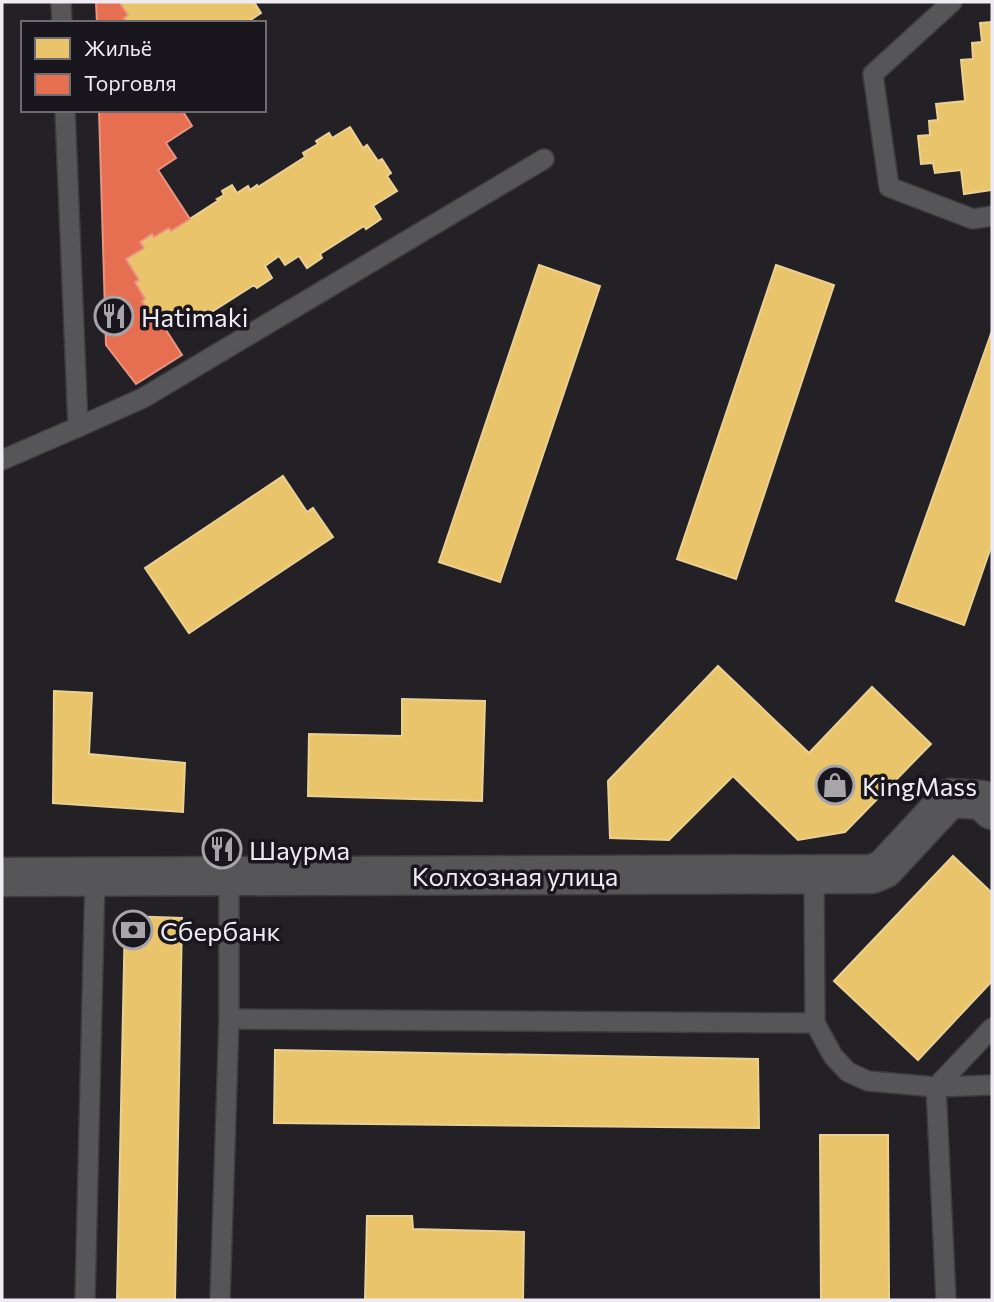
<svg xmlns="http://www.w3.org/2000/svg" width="994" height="1302" viewBox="0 0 994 1302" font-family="Commissioner,sans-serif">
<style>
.homes{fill:#e9c46a;stroke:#ead093;stroke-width:2}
.shops{fill:#e76f51;stroke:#e99481;stroke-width:2}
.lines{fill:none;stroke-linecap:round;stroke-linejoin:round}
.service-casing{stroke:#3d3c3f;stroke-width:22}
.minor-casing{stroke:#3d3c3f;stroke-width:41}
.service{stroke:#565558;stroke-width:19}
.minor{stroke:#565558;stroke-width:38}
.labels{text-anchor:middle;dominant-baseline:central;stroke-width:7;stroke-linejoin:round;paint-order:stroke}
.poi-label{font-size:26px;fill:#eeecf2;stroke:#19161e;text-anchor:start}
.street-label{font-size:26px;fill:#eeecf2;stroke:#19161e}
</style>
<rect width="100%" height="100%" fill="#232125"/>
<g class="homes">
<path d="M119,2H254L261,13L246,23H244L242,20L238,23H127L124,18L128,15Z"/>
<path d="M992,22V190L964,194L961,170L935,173L933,163L921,164L918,136L930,135L929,121L938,120L936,104L965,101L961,60L973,59L972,43L982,42L980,23Z"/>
<path d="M350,127L363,148L367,145L378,161L382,159L391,173L387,176L397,191L373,206L381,219L366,229L364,226L320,254L322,258L307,268L299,256L285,265L279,256L265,266L272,278L257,288L254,285L210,313L212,316L196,326L189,313L165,328L155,313L151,316L142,301L145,299L135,282L139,280L126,259L144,248L140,242L152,234L154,237L169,228L171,231L219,200L217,199L224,195L222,191L232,185L237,193L248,186L250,190L257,185L258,187L305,157L303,153L318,144L316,141L329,133L332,138Z"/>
<path d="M539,265L600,286L500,582L439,562Z"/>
<path d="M776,265L834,285L736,579L677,559Z"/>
<path d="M992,331V544L964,625L896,601Z"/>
<path d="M283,476L307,512L313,508L333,537L189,633L145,568Z"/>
<path d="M718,666L809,753L872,687L931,744L845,832L798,840L733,776L669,840L610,838L608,781Z"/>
<path d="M54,691L92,693L89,754L185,763L183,812L53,803Z"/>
<path d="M402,699L485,701L482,801L308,796L309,734L402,736Z"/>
<path d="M953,856L992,893V981L918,1060L834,981Z"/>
<path d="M125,916L182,918L175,1300H117Z"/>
<path d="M275,1050L758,1059L759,1128L274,1123Z"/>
<path d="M820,1135H888L889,1300H821Z"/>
<path d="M367,1216H412L413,1229L524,1232L523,1300H365Z"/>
</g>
<g class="shops">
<path d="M96,2H119L128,15L124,18L127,23H97Z"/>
<path d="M99,110H182L192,126L166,143L176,158L158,170L190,219L171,231L169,228L154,237L152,234L140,242L144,248L126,259L139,280L135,282L145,299L142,301L151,316L155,313L182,355L136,384L106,345Z"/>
</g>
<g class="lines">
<defs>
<g id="service">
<path d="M61,2L62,23"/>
<path d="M952,2L873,74L889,187L973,219L992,216"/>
<path d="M78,427L143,398L544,159"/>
<path d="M2,460L78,427L65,110"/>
<path d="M814,875L815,1023L833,1056L848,1072L868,1081L936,1087L992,1085"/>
<path d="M229,1019L815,1023"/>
<path d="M85,1300L95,876"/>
<path d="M220,1300L229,1019V876"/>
<path d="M946,1300L936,1087L992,1028"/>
</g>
<path id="minor" d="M2,877L872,874L884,869L950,798L982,800L992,810"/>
</defs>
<use href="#service" class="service-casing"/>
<use href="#minor" class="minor-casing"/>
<use href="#service" class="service"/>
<use href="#minor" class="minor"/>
</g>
<defs>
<symbol id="restaurant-ring" viewBox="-11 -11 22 22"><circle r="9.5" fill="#19161e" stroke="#a7a5aa" stroke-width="1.5"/><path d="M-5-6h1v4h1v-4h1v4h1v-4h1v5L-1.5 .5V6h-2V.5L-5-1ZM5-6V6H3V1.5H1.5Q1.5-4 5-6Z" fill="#a7a5aa"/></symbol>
<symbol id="shop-ring" viewBox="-11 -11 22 22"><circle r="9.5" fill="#19161e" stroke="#a7a5aa" stroke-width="1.5"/><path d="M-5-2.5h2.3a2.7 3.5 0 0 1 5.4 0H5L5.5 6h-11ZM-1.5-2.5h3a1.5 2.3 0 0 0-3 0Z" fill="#a7a5aa"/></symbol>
<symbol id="bank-ring" viewBox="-11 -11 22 22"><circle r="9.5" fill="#19161e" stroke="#a7a5aa" stroke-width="1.5"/><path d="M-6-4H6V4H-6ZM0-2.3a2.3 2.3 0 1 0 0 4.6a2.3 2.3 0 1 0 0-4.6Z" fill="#a7a5aa"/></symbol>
</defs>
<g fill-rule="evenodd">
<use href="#restaurant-ring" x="92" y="294" width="44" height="44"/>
<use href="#shop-ring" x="813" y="763" width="44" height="44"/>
<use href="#restaurant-ring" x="200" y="827" width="44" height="44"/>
<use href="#bank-ring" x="111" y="908" width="44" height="44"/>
</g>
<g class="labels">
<g class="poi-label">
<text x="141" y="316">Hatimaki</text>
<text x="862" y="785">KingMass</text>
<text x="249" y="849">Шаурма</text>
<text x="160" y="930">Сбербанк</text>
</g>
<g class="street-label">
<text x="515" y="875">Колхозная улица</text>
</g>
</g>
<rect width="994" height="1302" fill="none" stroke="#eeecf2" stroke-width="7"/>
<rect x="21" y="21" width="245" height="91" fill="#19161e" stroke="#6e6c73" stroke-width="2"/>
<rect x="35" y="38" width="35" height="21" fill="#e9c46a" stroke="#6e6c73" stroke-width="2"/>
<text x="84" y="56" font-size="21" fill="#eeecf2">Жильё</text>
<rect x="35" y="74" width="35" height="21" fill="#e76f51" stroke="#6e6c73" stroke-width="2"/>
<text x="84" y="91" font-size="21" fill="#eeecf2">Торговля</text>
</svg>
